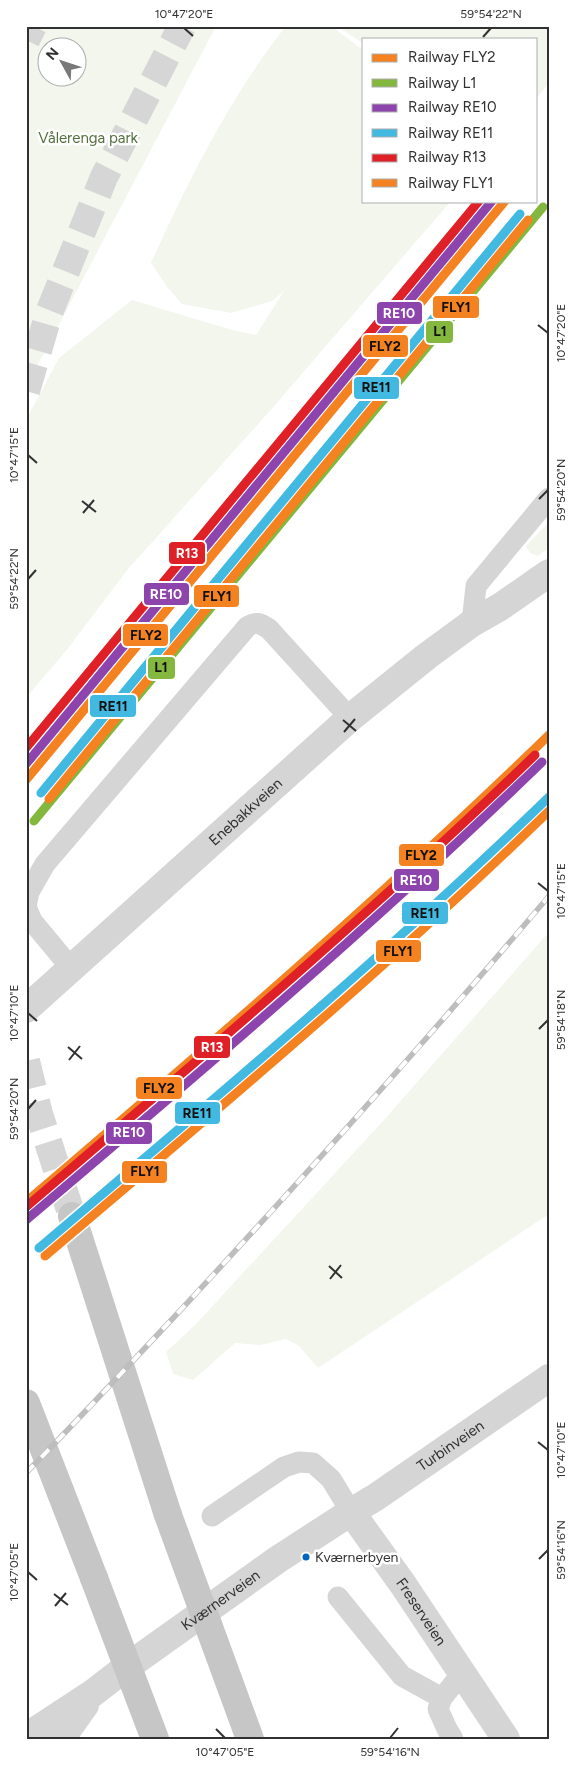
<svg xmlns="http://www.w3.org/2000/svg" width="575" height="1765" viewBox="0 0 575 1765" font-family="Figtree,sans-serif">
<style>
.green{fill:#f2f6ed;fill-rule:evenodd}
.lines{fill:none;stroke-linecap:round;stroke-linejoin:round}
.trunk-tunnel{stroke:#d6d6d6;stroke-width:28;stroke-dasharray:28 14;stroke-linecap:butt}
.service{stroke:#d5d5d5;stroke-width:21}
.minor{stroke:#d5d5d5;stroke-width:28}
.trunk{stroke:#c6c6c6;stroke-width:28}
.rail-casing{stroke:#bdbdbd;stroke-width:5.5}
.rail{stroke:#fff;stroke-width:4;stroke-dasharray:11;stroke-linecap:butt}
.trunk-bridge{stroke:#c6c6c6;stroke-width:28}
.rail-1-casing{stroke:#fff;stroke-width:12}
.rail-2-casing{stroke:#fff;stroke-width:12}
.rail-3-casing{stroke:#fff;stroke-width:12}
.rail-4-casing{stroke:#fff;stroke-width:12}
.rail-5-casing{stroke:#fff;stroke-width:12}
.rail-6-casing{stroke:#fff;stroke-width:12}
.rail-1{stroke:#f58220;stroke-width:9}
.rail-2{stroke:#84b73e;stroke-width:9}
.rail-3{stroke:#8e44ad;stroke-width:9}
.rail-4{stroke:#42b9e1;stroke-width:9}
.rail-5{stroke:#df2027;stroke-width:9}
.rail-6{stroke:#f58220;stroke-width:9}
.ticks{fill:none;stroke:#313131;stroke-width:2}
.bus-dot{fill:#0065bd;stroke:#fff;stroke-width:2}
.labels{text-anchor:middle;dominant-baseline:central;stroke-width:5;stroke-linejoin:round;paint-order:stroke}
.bus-label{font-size:14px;fill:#313131;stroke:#fff;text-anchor:start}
.park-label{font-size:15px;fill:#526f3c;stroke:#fff}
.street-label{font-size:15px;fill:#313131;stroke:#fff}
.line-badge{stroke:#fff;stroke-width:2}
.badge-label{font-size:14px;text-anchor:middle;font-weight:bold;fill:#fff}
.pale-badge-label{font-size:14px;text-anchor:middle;font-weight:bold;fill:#111}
.neatline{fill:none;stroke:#313131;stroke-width:2}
.ticks-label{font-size:12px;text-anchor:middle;fill:#313131}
</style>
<rect width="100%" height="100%" fill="#fff"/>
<g class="green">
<path d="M26,26H216L26,387ZM48,48H78V78H48Z"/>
<path d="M286,26H331L364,51V201H451L268,413L128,569L69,647L26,698V420L59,358L132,300L232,330L256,335L284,291L272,301L231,313L182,304L168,288L151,263C188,181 230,97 286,26Z"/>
<path d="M337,26H549V83L536,99V39H364V44Z"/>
<path d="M549,522V548L538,556L530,553L526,546Z"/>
<path d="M549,932V1214L318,1368L299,1346L286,1339L260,1345L235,1343L193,1380L173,1374L166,1352L195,1325L384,1120Z"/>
</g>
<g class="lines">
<g class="trunk-tunnel">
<path d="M26,40L33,26"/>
<path d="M26,391L49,313L104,177L182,26"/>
<path d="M26,1061L39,1114L72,1216"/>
</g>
<g class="service">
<path d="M472,623L476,586L549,498"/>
<path d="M26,906L29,892L45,864L247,627C256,621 260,623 269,629L350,718"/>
<path d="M26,907L32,921L71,968"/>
<path d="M212,1516L284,1467L299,1462L313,1463L331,1479L351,1512"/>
<path d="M338,1597L402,1676L442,1698"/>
<path d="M453,1739L447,1729L438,1709L442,1698L463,1672"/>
</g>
<g class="minor">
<path id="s1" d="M26,1009L350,718L427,656L472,623L500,607L549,573"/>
<path id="s2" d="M351,1512L402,1583L506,1739"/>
<path id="s3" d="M26,1737L93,1693L124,1669L277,1560L351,1512L376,1497L549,1378"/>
<path d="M61,1739L85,1705"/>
</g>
<g class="trunk">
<path d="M72,1216L168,1515"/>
<path d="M26,1403L94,1578"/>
</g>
<defs>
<path id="rail" d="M26,1473C77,1421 127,1367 177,1314C304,1177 428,1039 549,896"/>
</defs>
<use href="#rail" class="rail-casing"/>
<use href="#rail" class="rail"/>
<g class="trunk-bridge">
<path d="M168,1515L250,1739"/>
<path d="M94,1578L155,1739"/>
</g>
<defs>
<g id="rail-1">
<path d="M26,780L505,201"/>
<path d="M26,1202C204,1050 381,898 549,735"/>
</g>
<path id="rail-2" d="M34,821L543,207"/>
<g id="rail-3">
<path d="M26,764L492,201"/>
<path d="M26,1220C202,1071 377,922 542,762"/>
</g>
<g id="rail-4">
<path d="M41,793L520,214"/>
<path d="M39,1248C212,1101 386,955 549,797"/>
</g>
<g id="rail-5">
<path d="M26,748L479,201"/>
<path d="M26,1207C199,1059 372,913 535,755"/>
</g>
<g id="rail-6">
<path d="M49,799L528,220"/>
<path d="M45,1256C216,1111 388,967 549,811"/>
</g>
</defs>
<use href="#rail-1" class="rail-1-casing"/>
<use href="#rail-2" class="rail-2-casing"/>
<use href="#rail-3" class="rail-3-casing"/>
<use href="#rail-4" class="rail-4-casing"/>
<use href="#rail-5" class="rail-5-casing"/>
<use href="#rail-6" class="rail-6-casing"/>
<use href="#rail-1" class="rail-1"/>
<use href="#rail-2" class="rail-2"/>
<use href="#rail-3" class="rail-3"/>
<use href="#rail-4" class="rail-4"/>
<use href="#rail-5" class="rail-5"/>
<use href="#rail-6" class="rail-6"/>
</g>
<path class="ticks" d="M184,28L193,36M483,37L491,28M538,325L548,333M28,455L37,463M539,499L548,490M82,501L96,512M83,513L94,500M28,579L36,570M343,720L356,731M344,732L355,719M538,883L548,891M28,1013L37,1021M539,1029L548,1020M68,1047L82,1059M69,1060L80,1046M28,1109L36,1100M329,1266L342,1278M330,1279L341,1265M538,1442L548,1450M539,1559L548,1550M28,1572L37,1580M54,1594L68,1605M55,1606L66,1593M216,1729L225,1738M390,1738L398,1728"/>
<circle class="bus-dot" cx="306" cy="1557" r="4.5"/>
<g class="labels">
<g class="bus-label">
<text x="315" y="1557">Kværnerbyen</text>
</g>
<g class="park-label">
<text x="88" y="138">Vålerenga park</text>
</g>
<g class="street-label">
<text stroke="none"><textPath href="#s1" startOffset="295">Enebakkveien</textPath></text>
<text stroke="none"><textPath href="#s3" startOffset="515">Turbinveien</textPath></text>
<text stroke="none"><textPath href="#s3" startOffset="238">Kværnerveien</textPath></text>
<text stroke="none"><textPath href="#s2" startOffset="122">Freserveien</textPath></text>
</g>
</g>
<g class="line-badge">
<rect x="432" y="295" width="48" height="24" rx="5" fill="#f58220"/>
<rect x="376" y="301" width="47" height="24" rx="5" fill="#8e44ad"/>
<rect x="425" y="320" width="29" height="24" rx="5" fill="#84b73e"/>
<rect x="362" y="334" width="47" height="24" rx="5" fill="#f58220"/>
<rect x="353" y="376" width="47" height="24" rx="5" fill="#42b9e1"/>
<rect x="168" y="541" width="38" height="24" rx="5" fill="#df2027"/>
<rect x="143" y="582" width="47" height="24" rx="5" fill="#8e44ad"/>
<rect x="193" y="584" width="47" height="24" rx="5" fill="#f58220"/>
<rect x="122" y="623" width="47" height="24" rx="5" fill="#f58220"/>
<rect x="147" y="656" width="29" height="24" rx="5" fill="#84b73e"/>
<rect x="89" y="694" width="48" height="24" rx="5" fill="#42b9e1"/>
<rect x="398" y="843" width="47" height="24" rx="5" fill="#f58220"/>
<rect x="393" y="868" width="47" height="24" rx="5" fill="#8e44ad"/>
<rect x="401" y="901" width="48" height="24" rx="5" fill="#42b9e1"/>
<rect x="375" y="939" width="47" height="24" rx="5" fill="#f58220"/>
<rect x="193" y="1035" width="38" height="24" rx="5" fill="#df2027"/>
<rect x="135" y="1076" width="48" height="24" rx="5" fill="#f58220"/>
<rect x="174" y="1101" width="47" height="24" rx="5" fill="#42b9e1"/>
<rect x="105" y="1121" width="48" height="24" rx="5" fill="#8e44ad"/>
<rect x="121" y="1160" width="47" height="24" rx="5" fill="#f58220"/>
</g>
<g class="badge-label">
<text x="399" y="318">RE10</text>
<text x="187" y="558">R13</text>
<text x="166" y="599">RE10</text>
<text x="416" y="885">RE10</text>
<text x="212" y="1052">R13</text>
<text x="129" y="1137">RE10</text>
</g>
<g class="pale-badge-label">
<text x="456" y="312">FLY1</text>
<text x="440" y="336">L1</text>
<text x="385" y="351">FLY2</text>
<text x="376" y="392">RE11</text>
<text x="217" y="601">FLY1</text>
<text x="146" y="640">FLY2</text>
<text x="161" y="672">L1</text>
<text x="113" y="711">RE11</text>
<text x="421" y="860">FLY2</text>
<text x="425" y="918">RE11</text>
<text x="398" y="956">FLY1</text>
<text x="159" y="1093">FLY2</text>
<text x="197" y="1118">RE11</text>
<text x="145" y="1176">FLY1</text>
</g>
<rect width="575" height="1765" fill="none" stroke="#ffffff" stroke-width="55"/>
<rect x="362" y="38" width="175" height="165" fill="#ffffff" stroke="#adadad"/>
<rect x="372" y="54" width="25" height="8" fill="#f58220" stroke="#adadad"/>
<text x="408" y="62" font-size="15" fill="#313131">Railway FLY2</text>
<rect x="372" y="79" width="25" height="8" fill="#84b73e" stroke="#adadad"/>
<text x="408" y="88" font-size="15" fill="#313131">Railway L1</text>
<rect x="372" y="104" width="25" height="8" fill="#8e44ad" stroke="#adadad"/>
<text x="408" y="112" font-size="15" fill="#313131">Railway RE10</text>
<rect x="372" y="129" width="25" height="8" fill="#42b9e1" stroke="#adadad"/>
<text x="408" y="138" font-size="15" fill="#313131">Railway RE11</text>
<rect x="372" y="154" width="25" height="8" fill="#df2027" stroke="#adadad"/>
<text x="408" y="162" font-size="15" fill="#313131">Railway R13</text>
<rect x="372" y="179" width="25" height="8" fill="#f58220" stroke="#adadad"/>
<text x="408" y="188" font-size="15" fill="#313131">Railway FLY1</text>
<g transform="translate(62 62) rotate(310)"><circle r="24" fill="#ffffff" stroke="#adadad"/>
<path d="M0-4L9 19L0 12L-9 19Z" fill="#797979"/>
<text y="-8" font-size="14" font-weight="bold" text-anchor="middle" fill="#313131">N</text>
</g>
<rect x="28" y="28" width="520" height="1710" class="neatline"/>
<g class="ticks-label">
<text x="184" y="18">10°47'20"E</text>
<text x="491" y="18">59°54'22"N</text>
<text transform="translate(561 333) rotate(-90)" y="4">10°47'20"E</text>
<text transform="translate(14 455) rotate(-90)" y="4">10°47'15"E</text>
<text transform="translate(561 490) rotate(-90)" y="4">59°54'20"N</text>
<text transform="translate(14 579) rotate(-90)" y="4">59°54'22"N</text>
<text transform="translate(561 891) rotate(-90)" y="4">10°47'15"E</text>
<text transform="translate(14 1013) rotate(-90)" y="4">10°47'10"E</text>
<text transform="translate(561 1020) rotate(-90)" y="4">59°54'18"N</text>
<text transform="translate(14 1109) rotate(-90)" y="4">59°54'20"N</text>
<text transform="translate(561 1450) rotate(-90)" y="4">10°47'10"E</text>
<text transform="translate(561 1550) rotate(-90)" y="4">59°54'16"N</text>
<text transform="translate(14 1572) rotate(-90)" y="4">10°47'05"E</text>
<text x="225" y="1756">10°47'05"E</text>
<text x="390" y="1756">59°54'16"N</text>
</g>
</svg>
